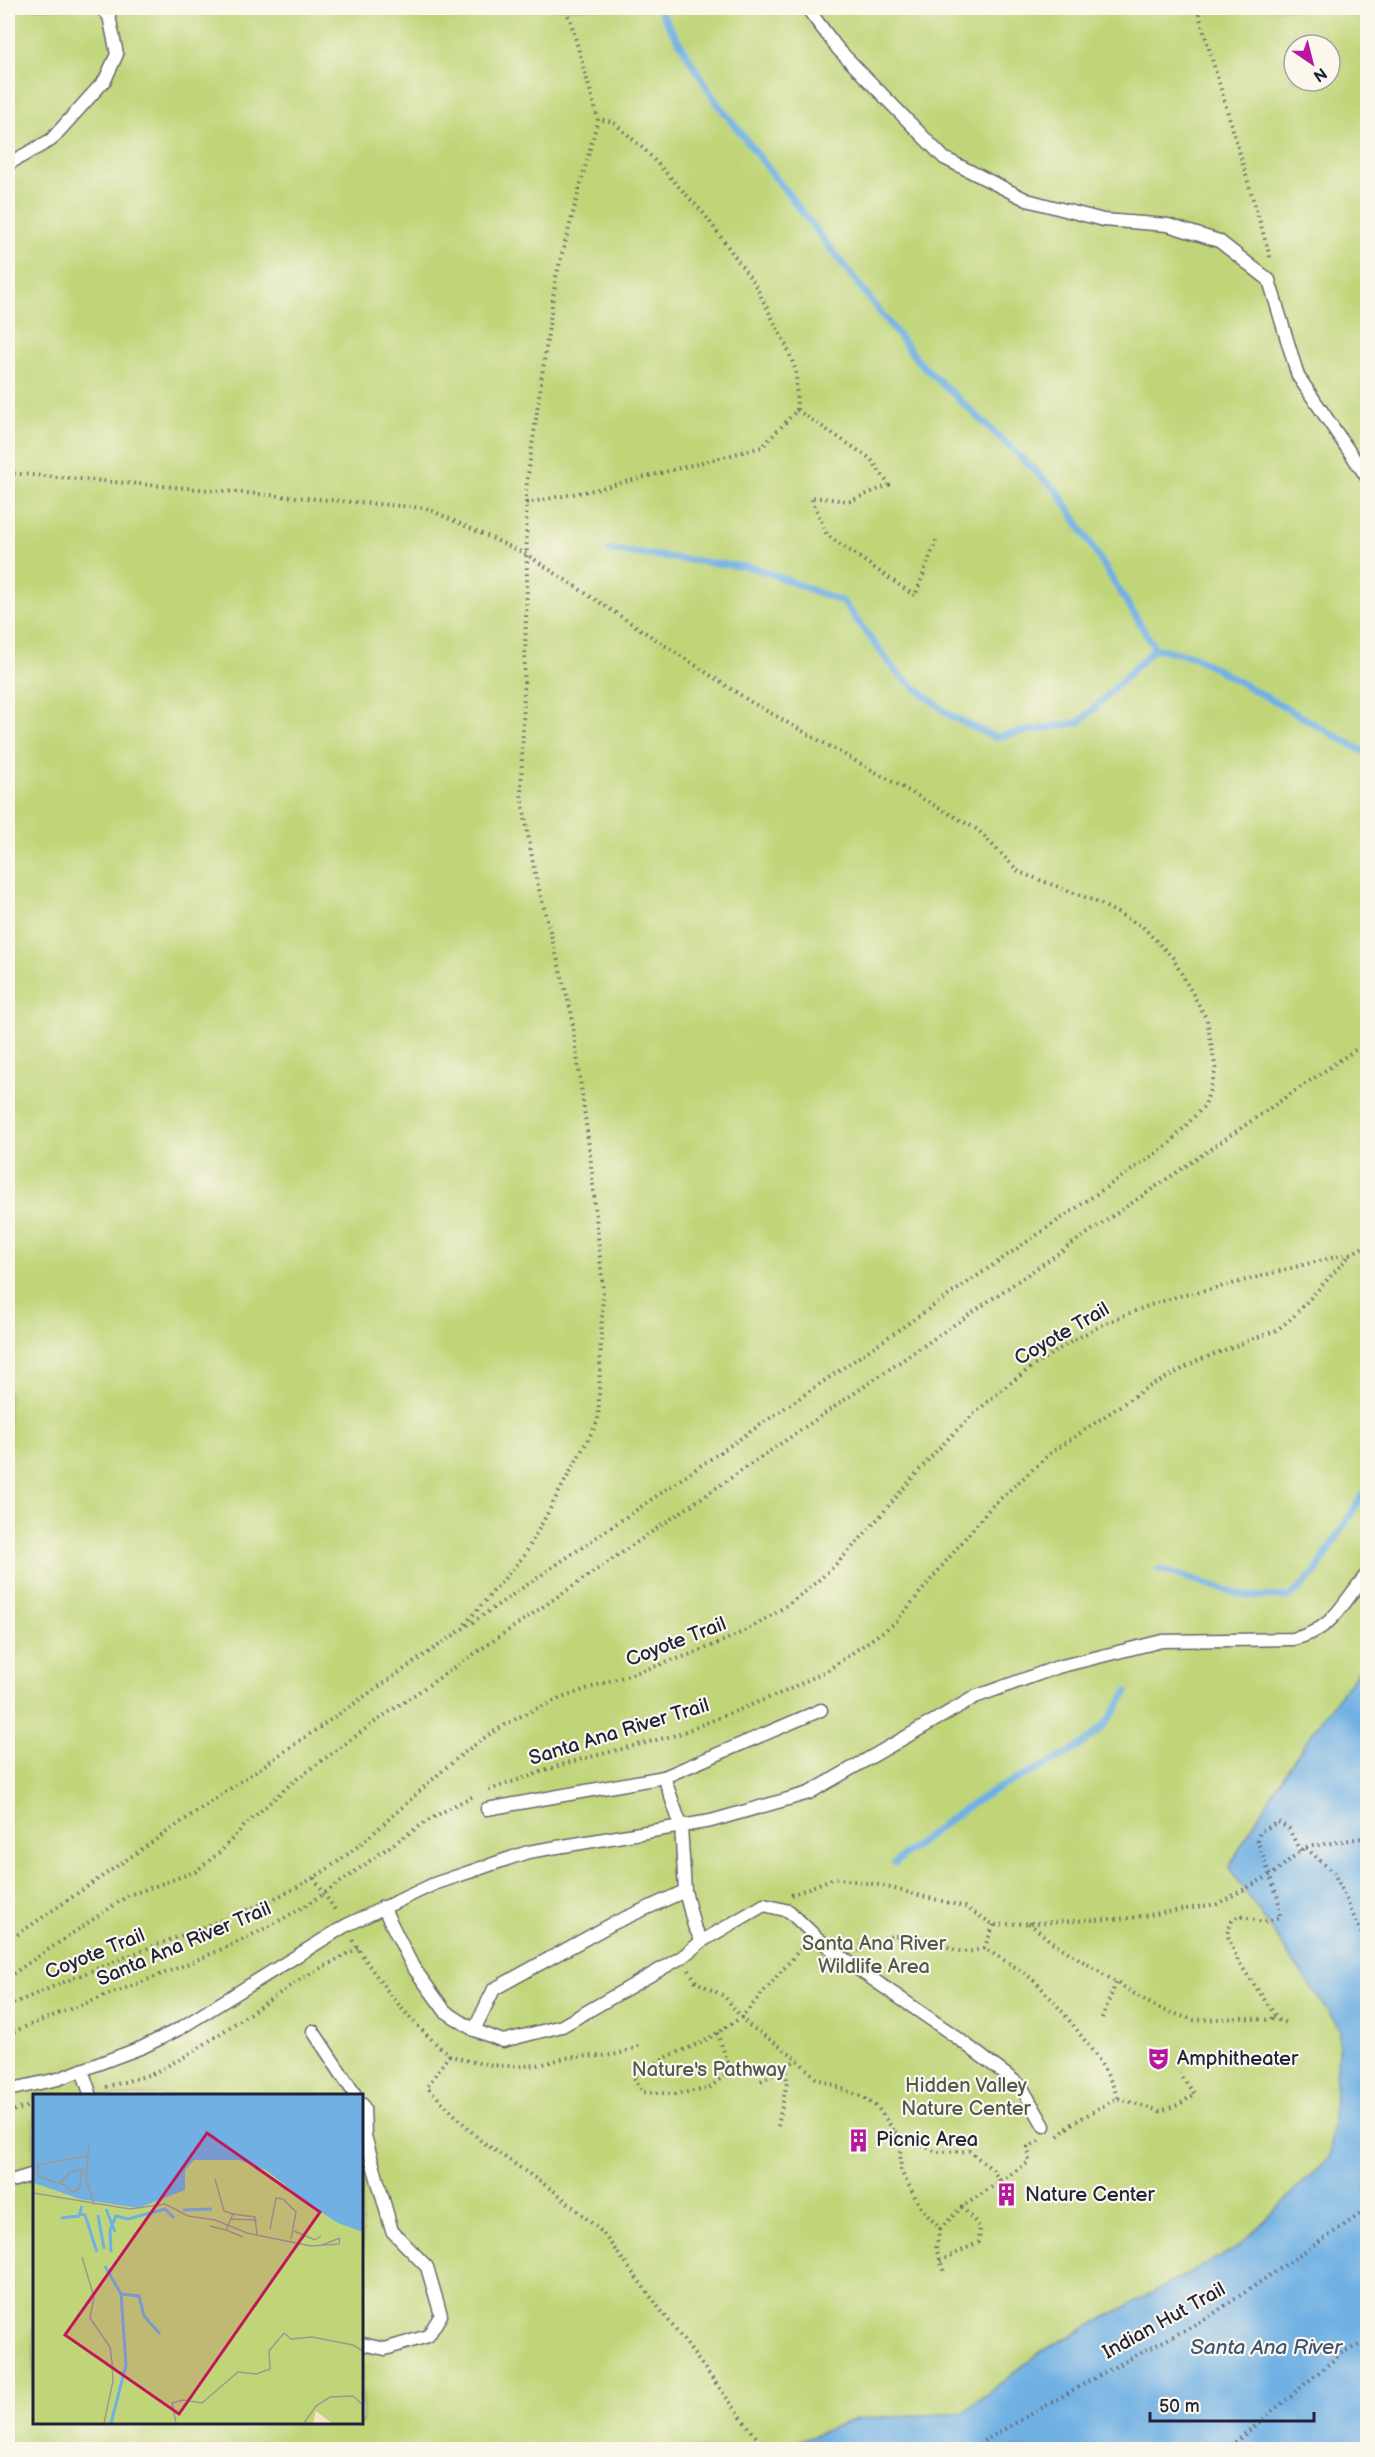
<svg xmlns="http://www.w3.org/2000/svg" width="1375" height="2457" viewBox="0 0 1375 2457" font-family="'Balsamiq Sans',sans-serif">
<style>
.green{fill:#c0d578;stroke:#717c5a;stroke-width:1.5;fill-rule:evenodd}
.water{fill:#70b0e3;stroke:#49698f;stroke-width:1.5}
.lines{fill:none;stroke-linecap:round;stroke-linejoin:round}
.stream{stroke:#70b0e3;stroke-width:7}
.lane-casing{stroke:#6b666d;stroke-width:15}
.path{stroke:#6b666d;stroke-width:4;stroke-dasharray:1.5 4.5;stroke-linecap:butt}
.lane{stroke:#fff;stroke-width:12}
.labels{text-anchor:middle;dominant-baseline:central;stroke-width:4.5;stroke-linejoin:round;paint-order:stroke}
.street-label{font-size:20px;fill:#22223b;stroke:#fbf7ec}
.park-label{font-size:20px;fill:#51584d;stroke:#fbf7ec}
.poi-label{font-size:20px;fill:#22223b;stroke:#fbf7ec;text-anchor:start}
.water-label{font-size:21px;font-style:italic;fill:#3d5476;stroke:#fbf7ec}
.inset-river{fill:none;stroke:#70b0e3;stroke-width:3}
.inset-road{fill:none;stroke:#9f9791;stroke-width:1.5}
.view{fill:#c2185b;fill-opacity:0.15;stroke:#c2185b;stroke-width:3}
.inset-edge{fill:none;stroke:#22223b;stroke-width:3}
</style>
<rect width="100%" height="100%" fill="#fbf7ec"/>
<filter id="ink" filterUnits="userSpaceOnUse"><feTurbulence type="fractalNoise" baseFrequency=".0167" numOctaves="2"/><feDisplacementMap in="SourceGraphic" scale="12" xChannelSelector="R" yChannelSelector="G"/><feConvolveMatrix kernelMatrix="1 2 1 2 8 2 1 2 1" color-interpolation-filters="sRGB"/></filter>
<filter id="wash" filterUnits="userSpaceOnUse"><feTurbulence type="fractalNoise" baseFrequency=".008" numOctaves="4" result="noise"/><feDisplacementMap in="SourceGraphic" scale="24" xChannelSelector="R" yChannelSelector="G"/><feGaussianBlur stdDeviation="1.35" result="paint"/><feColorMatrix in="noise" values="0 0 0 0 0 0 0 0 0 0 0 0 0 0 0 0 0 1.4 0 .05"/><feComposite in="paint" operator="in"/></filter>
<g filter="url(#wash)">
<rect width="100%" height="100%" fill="#f2e5ca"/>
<path class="green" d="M8,8H1367V2449H8ZM1294,45H1330V81H1294ZM34,2096H362V2422H34Z"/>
<path class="water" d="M1367,1660V2449H778L855,2419L962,2413L1042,2351L1238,2247L1330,2156L1340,2029L1229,1868C1269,1793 1315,1725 1367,1660Z"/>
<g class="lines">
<g class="stream">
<path d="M658,8L715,100L919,362L1059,493L1155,648L1193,656L1368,754"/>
<path d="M609,550L755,568L843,602L897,673L951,716L994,737L1080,722L1155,648"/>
<path d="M1159,1569L1245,1596L1290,1597L1315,1573L1368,1486"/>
<path d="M895,1863C925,1838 954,1814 988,1794C1026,1772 1076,1757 1106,1723C1114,1713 1120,1702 1127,1692"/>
</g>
</g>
</g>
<g filter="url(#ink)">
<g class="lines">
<defs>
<g id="lane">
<path d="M807,8L838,49L944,158L1027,200L1103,220L1168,225L1219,241L1269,280L1298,376L1368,479"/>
<path d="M8,164L51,140L105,80L117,54L109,16L101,8"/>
<path d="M821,1710L664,1777L681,1826L685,1891L694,1926L702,1941L764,1905L789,1911L817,1938L855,1967L952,2034L1021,2086L1044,2126"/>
<path d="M487,1809L664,1777"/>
<path d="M383,1907L413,1967L445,2011L474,2030L503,2041L562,2026L682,1957L702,1941"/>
<path d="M474,2030L494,1989L614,1923L685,1891"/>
<path d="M313,2031L356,2096"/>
<path d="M82,2070L91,2096"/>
<path d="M8,2090L58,2079L143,2047L179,2029L345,1926L434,1884L528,1852L711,1821L809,1793L975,1697L1058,1667L1162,1641L1293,1639C1336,1629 1341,1603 1368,1573"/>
<path d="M362,2104L364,2108L365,2136L392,2231L427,2267L441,2315L428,2336L385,2349L362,2344"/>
<path d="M8,2182L34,2174"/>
</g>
</defs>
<use href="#lane" class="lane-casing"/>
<g class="path">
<path d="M1197,8L1271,260"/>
<path d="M797,410L871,459L889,485L850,501L811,497L827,535L915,596L937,538"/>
<path d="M8,473L426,508L526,554L751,702L978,830L1019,872L1095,901L1142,926L1173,958L1207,1020L1216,1070L1205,1105L1168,1145L8,1941"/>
<path d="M526,503L594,490L762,447L797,410L796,371L786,345L754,283L705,215L645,150L613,122L598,119"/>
<path d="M465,1624L524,1556L598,1421L603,1289L590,1154L571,1011L535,874L521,794L527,584L526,489L556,277L598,119L570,19L564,8"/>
<path d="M489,1790L567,1763L676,1735L786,1691L828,1670L895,1623L991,1507L1052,1452L1145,1389L1199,1360L1277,1330L1292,1318L1351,1254L1368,1244"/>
<path d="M1306,1847L1368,1837"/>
<path d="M314,1878L337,1913"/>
<path d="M791,1895L834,1878L879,1885L965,1907L994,1925L1131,1918L1217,1904L1274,1873L1305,1847L1334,1873L1361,1932L1368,1953"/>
<path d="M1029,1923L1049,1940L1157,2008L1194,2020L1242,2018L1270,2020L1275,2015L1238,1961L1227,1934L1232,1920L1239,1916L1263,1922L1280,1917L1278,1898L1257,1840L1260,1832L1278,1822L1289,1829L1300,1851"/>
<path d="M994,1925L984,1948C999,1958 1017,1967 1031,1978C1053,1997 1113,2071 1117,2098"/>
<path d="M353,1940C380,1985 409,2021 449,2055L427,2087L480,2140L558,2194L602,2232L766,2450"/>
<path d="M860,1952L862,1945C883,1936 908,1932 930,1939C955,1948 957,1957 984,1948"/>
<path d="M689,1970L696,1982L724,1996L747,2024L791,2054L816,2078L864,2098L878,2108L895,2132L900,2146L901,2171L921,2208L940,2229L936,2248L945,2275"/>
<path d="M8,1977L129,1895L195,1872L220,1852L245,1825L294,1781L382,1717L1368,1041"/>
<path d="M8,2006C63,1982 119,1959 175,1938C222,1919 270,1904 313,1878C385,1835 436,1763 510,1722C593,1676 691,1667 772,1615C851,1565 886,1502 949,1438C1010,1376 1082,1326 1166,1300C1184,1294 1202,1292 1220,1287C1263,1276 1306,1263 1350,1254"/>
<path d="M1102,2018L1116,1983"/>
<path d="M1272,2018L1287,2023"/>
<path d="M717,2033L731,2070L708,2089L674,2094L643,2092L633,2077L669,2056L703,2042L742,2017L803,1946"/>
<path d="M8,2034C102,1994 203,1965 293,1913C355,1877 410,1824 476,1795"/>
<path d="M449,2055C476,2065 507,2068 536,2065C548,2064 560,2058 573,2057C601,2055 614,2059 640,2045"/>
<path d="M761,2081L797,2060"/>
<path d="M106,2087L152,2074L193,2052L299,1980L358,1948"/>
<path d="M8,2112L34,2105"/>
<path d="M778,2126L787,2082L785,2067"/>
<path d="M895,2132L936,2152L969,2151L992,2169L1000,2181"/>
<path d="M1058,2136L1073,2123L1117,2098L1160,2111L1178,2105L1195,2094L1179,2074"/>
<path d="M940,2229L962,2207"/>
<path d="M940,2261L979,2242L980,2227L962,2207L1029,2162L1028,2147L1039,2141"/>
<path d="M968,2450L1105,2372L1204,2320L1368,2209"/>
<path d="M1226,2450L1342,2353L1368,2341"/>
</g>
<use href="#lane" class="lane"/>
</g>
</g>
<defs>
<symbol id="theatre-bare" viewBox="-9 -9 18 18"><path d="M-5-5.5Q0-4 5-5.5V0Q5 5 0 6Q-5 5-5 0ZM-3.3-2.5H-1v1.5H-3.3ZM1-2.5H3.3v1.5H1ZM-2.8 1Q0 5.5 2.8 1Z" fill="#b5179e" stroke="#fbf7ec" stroke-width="2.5" paint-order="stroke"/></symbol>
<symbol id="building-bare" viewBox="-9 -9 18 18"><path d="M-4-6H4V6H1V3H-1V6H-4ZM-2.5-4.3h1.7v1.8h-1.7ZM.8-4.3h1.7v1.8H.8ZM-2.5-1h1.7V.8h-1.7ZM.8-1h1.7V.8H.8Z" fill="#b5179e" stroke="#fbf7ec" stroke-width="2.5" paint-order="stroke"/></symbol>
</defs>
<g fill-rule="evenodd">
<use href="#theatre-bare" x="1142" y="2042" width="33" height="33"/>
<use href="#building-bare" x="842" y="2124" width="33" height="33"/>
<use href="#building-bare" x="990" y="2178" width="33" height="33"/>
</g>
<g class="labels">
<g class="street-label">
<text transform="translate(1062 1334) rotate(-30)">Coyote Trail</text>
<text transform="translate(676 1642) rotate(-21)">Coyote Trail</text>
<text transform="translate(619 1732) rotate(-17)">Santa Ana River Trail</text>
<text transform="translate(184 1944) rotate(-23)">Santa Ana River Trail</text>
<text transform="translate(95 1954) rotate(-22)">Coyote Trail</text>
<text transform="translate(1164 2321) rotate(-29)">Indian Hut Trail</text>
</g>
<g class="park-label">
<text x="874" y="1944">Santa Ana River<tspan x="874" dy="23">Wildlife Area</tspan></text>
<text x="709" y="2070">Nature's Pathway</text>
<text x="966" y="2086">Hidden Valley<tspan x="966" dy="23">Nature Center</tspan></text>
</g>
<g class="poi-label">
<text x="1177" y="2059">Amphitheater</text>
<text x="876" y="2140">Picnic Area</text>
<text x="1025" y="2195">Nature Center</text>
</g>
<g class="water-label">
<text x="1266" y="2347">Santa Ana River</text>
</g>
</g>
<g transform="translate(33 2094)">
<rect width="330" height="330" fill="#f2e5ca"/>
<path d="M0,1H330V329H299L283,317L280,329H0Z" fill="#c0d578"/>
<path d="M0,1H330V138L305,129L280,113L233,76L206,66H161L152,76V96L105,114L47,105L1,89Z" fill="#70b0e3"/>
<path class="inset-river" d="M73,115L82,138M150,116L179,115M47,120L52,121L64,158M65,121L71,155M28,124L46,122L49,112M78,158L77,136L83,122L95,125L132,115L141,124M72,172L88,200L93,271L78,329M88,200L106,202L111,222L127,240"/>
<path class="inset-road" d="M56,49L53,84L61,111M53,75L48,79L47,94L40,98L32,91L6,83L4,71L53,62M27,89L37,78L50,75M0,99L97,115L132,110L155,122L182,126L214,139L278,152L306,150L307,144M200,120L222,123L224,141M198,125L224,126M177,132L193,136L200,120L191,117L182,85M237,135L243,104L250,105L263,118L258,145M193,136L210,143M261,137L282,146L288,142M289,151L307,144M49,163L61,203L57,224L77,253L79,268L80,287L71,329M143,329L139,309L150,306L169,309L205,278L223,280L237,275L236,257L251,239L258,245L279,243L320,251L330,257M271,329L283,312L297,303L320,302L329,310"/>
<path class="view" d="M174,39L287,118L146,320L32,241Z"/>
<rect width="330" height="330" class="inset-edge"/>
</g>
<rect width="1375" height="2457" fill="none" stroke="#fbf7ec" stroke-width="30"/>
<g transform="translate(1312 63) rotate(145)"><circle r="28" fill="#fbf7ec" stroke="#a4a2a5" stroke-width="1.5"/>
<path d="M0-4.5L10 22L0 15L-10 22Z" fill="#b5179e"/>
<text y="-9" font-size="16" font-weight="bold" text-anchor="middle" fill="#22223b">N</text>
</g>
<path d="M1150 2412v9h164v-9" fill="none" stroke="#22223b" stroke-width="3"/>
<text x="1159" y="2412" font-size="18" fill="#22223b" stroke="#fbf7ec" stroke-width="4.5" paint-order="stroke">50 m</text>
</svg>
